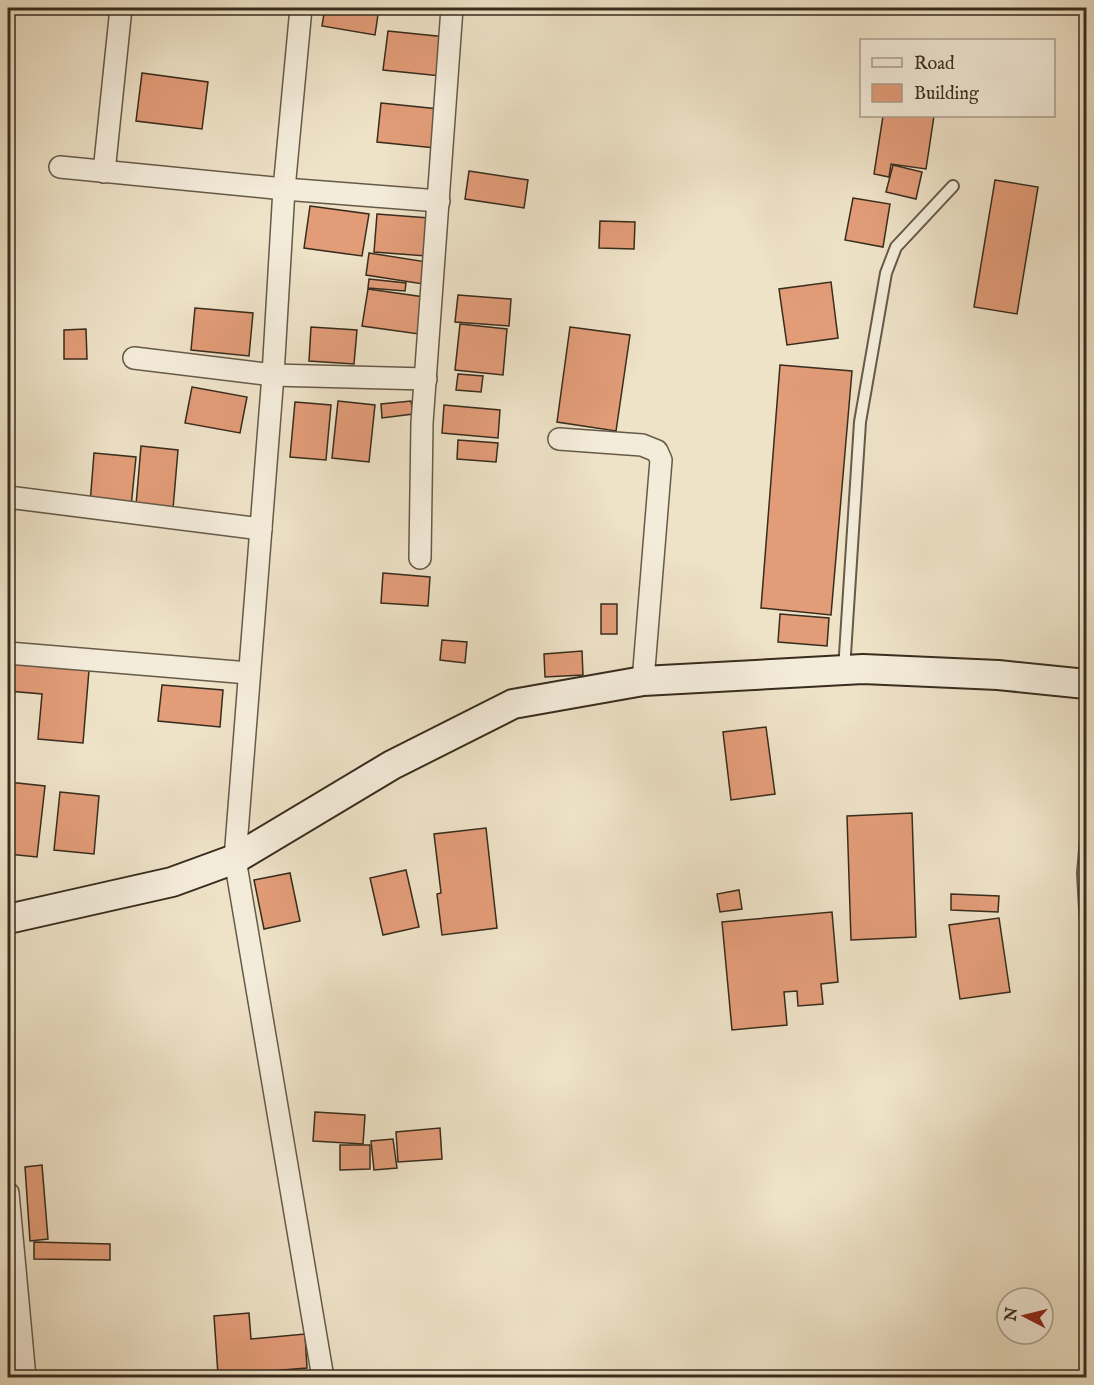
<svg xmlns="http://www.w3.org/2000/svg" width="1094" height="1385" viewBox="0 0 1094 1385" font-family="'IM FELL English',serif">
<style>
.building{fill:#e29c78;stroke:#382c1d;stroke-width:1.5}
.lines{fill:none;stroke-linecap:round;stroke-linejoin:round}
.lane-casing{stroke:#665a48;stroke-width:14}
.street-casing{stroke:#665a48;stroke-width:24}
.secondary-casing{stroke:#382c1d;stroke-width:32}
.lane{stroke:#f4ecdb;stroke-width:10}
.street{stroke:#f4ecdb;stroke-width:21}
.secondary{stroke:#f4ecdb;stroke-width:28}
</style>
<rect width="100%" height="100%" fill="#eee2c7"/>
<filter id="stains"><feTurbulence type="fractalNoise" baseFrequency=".00333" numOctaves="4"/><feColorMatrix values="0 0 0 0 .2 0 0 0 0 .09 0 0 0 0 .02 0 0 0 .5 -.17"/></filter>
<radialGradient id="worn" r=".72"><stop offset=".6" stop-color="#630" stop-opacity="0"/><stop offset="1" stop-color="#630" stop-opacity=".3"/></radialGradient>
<g class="building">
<path d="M325,8H379L375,35L322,26Z"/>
<path d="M388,31L446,37L441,76L383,70Z"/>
<path d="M142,73L208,82L202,129L136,121Z"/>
<path d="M381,103L439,109L435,148L377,142Z"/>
<path d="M883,116H934L926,169L891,164L889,177L874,174Z"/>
<path d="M893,165L922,172L916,199L886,192Z"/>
<path d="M469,171L528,180L524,208L465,199Z"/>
<path d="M995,180L1038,187L1017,314L974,307Z"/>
<path d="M853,198L890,204L883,247L845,240Z"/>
<path d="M310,206L369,214L362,256L304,248Z"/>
<path d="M377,214L429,218L426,256L374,252Z"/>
<path d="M600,221L635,222L634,249L599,248Z"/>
<path d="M369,253L427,262L423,284L366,275Z"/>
<path d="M369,279L406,283L405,291L368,288Z"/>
<path d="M831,282L838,338L787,345L779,289Z"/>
<path d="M368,289L424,297L419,334L362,326Z"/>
<path d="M458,295L511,299L509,326L455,322Z"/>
<path d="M195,308L253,313L249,356L191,350Z"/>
<path d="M460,324L507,329L503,375L455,370Z"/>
<path d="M311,327L357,330L354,364L309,361Z"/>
<path d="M570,327L630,335L616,431L557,422Z"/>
<path d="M86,329L87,359H64V330Z"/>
<path d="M780,365L852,371L831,615L761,608Z"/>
<path d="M458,374L483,376L481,392L456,390Z"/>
<path d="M192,387L247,397L240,433L185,423Z"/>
<path d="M338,401L375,405L369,462L332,458Z"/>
<path d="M411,401L413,414L382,418L381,404Z"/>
<path d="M295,402L331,405L326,460L290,457Z"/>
<path d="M444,405L500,410L498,438L442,433Z"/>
<path d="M458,440L498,443L496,462L457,459Z"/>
<path d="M141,446L178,450L173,509L136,505Z"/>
<path d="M94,453L136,457L131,507L90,504Z"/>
<path d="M383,573L430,577L428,606L381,603Z"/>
<rect x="601" y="604" width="16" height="30"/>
<path d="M780,614L829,618L827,646L778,642Z"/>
<path d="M442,640L467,642L465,663L440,660Z"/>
<path d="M582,651L583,675L545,677L544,654Z"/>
<path d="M8,663L89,670L83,743L38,739L42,694L8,691Z"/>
<path d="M162,685L223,690L220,727L158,721Z"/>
<path d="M766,727L775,794L731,800L723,732Z"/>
<path d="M8,782L45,786L37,857L8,854Z"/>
<path d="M60,792L99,796L94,854L54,850Z"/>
<path d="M912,813L916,937L851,940L847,816Z"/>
<path d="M486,828L497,928L442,935L437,894L441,893L434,834Z"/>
<path d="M406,870L419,927L383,935L370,878Z"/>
<path d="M290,873L300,921L264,929L254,880Z"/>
<path d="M739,890L742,909L720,912L717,894Z"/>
<path d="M951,894L999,896L998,912L951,910Z"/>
<path d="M832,912L838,982L821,984L823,1004L798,1006L797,991L784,992L787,1025L732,1030L722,922Z"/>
<path d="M999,918L1010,992L960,999L949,925Z"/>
<path d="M1086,1051V1091H1084L1081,1052Z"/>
<path d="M315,1112L365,1115L363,1144L313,1141Z"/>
<path d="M440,1128L442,1159L398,1162L396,1132Z"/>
<path d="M393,1139L397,1168L374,1170L371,1141Z"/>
<path d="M340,1145H370V1169L340,1170Z"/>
<path d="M42,1165L48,1239L30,1241L25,1167Z"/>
<path d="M34,1242L110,1244V1260L34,1259Z"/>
<path d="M249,1313L251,1339L305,1334L307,1368L218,1375L214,1316Z"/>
</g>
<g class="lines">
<defs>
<g id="lane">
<path d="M844,670L860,422L886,273L896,247L953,186"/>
<path d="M1086,839L1083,873L1086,926"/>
</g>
<g id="street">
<path d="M301,8L284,189L273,375L235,859L323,1378"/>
<path d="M60,167L284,189L439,201"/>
<path d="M104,172L121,8"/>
<path d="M134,358L273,375L426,379"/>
<path d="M559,439L642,445L657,451L661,460L643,681"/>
<path d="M8,497L261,529"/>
<path d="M420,558L422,423L452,8"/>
<path d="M8,653L249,673"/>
<path d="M8,1193L25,1378"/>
</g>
<path id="secondary" d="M8,919L172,882L235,859L392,765L513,704L643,681L863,669L998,675L1086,684"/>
</defs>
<use href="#lane" class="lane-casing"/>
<use href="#street" class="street-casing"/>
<use href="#secondary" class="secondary-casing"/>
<use href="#lane" class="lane"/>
<use href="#street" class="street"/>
<use href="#secondary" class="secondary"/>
</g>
<rect width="1094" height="1385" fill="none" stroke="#eee2c7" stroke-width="30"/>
<rect x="9" y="9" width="1076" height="1367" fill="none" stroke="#382c1d" stroke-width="3"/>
<rect x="15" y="15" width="1064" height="1355" fill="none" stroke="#382c1d" stroke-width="1.5"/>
<rect x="860" y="39" width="195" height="78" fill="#f4ecdb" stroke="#a99f8f" stroke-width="1.5"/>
<rect x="872" y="58" width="30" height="9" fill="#f4ecdb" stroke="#a99f8f" stroke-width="1.5"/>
<text x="914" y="69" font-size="18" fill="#382c1d">Road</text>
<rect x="872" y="84" width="30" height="18" fill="#e29c78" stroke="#a99f8f" stroke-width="1.5"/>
<text x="914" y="99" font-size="18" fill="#382c1d">Building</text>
<g transform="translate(1025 1316) rotate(277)"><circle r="28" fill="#f4ecdb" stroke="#a99f8f" stroke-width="1.5"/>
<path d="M0-4.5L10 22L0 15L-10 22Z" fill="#8f2418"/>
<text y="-9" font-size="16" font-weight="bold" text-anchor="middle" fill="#382c1d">N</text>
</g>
<rect width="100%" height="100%" filter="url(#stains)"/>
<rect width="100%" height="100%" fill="url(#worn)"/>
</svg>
